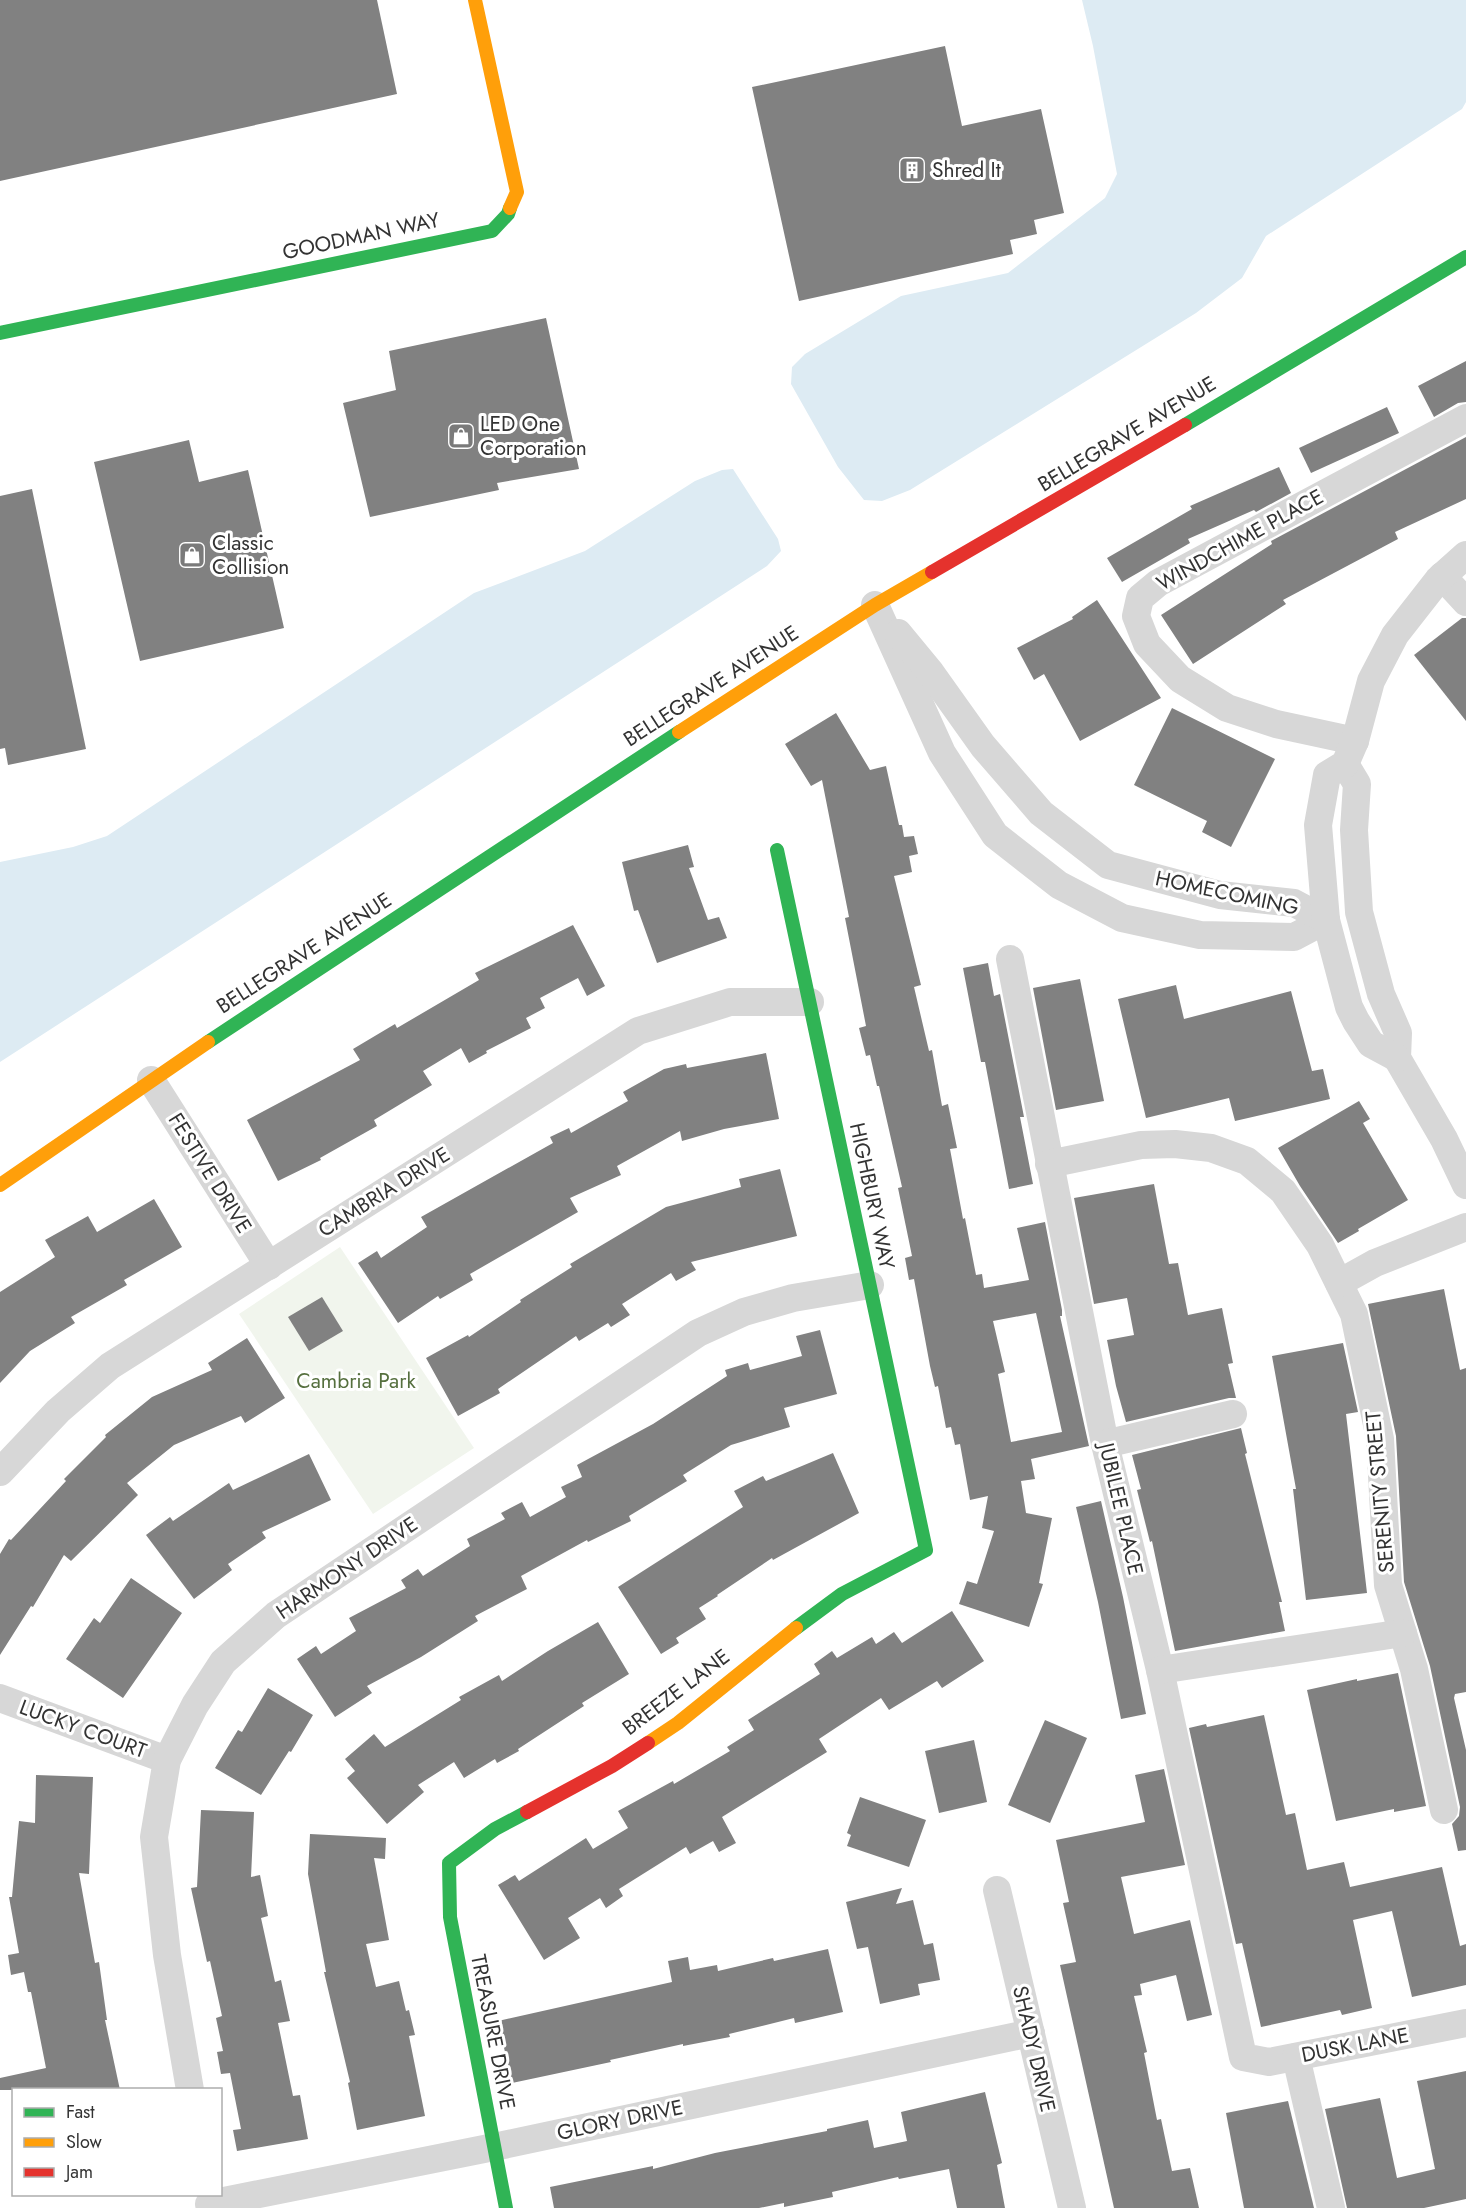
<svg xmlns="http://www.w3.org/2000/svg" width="1466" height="2208" viewBox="0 0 1466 2208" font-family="Jost,sans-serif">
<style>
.green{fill:#f1f5ed}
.water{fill:#ddebf3}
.building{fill:#818181;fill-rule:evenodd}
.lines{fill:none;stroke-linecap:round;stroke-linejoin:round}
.street{stroke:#d7d7d7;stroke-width:28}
.fast{stroke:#30b455;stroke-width:14}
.slow{stroke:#ff9f0a;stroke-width:14}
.jam{stroke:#e5322d;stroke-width:14}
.labels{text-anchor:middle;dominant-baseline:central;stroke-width:6;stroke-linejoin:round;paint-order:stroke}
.poi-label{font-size:21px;fill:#333;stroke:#fff;text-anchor:start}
.street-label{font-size:21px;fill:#333;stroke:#fff}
.park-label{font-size:21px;fill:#56703f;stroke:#fff}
</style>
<rect width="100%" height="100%" fill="#fff"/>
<path class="green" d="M340,1247L474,1448L373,1514L239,1314Z"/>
<g class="water">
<path d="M1082,0H1466V102L1462,109L1266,236L1242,278L1196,313L910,490L882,501L864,500L838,467L791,384L792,367L805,354L901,296L1008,273L1105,198L1117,174L1093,46Z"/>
<path d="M733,469L778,539L781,551L767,566L0,1062V862L73,847L107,836L474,593L585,551L695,481L722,470Z"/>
</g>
<g class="building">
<path d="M0,0H377L397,94L0,181Z"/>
<path d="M945,46L962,126L1041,109L1064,213L1034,220L1037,234L1010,240L1013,254L799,301L752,87Z"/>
<path d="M546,318L579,469L497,483L499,490L370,517L343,403L396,390L389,351Z"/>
<path d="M1466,361V402L1458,403L1434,417L1418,386Z"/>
<path d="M1387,407L1399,433L1311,473L1299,448Z"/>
<path d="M1466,437V499L1395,532L1398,539L1283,600L1286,604L1193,664L1161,615L1272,544L1271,541Z"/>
<path d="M189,440L199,482L248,470L284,628L140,661L94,462Z"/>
<path d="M1279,467L1291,493L1256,512L1254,510L1188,539L1190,543L1122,582L1107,558L1192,509L1190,506Z"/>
<path d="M32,489L86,749L8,765L5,748L0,749V496Z"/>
<path d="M1097,600L1161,698L1080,741L1044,674L1034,680L1017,648L1073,619L1072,617Z"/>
<path d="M1462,618H1466V721L1414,655Z"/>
<path d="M1172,708L1275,759L1231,847L1202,832L1207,821L1134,785Z"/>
<path d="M836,713L870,770L886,766L899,825H902L904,837L914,836L918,854L909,856L912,872L894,876L921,985L914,987L929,1051L932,1050L942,1106L948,1104L957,1148L950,1149L963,1219L965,1218L976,1275L982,1274L984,1288L1029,1280L1017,1228L1045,1222L1062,1310V1316H1060L1089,1446L1031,1459L1035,1479L1021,1481L1026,1513L1052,1518L1039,1583L1043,1584L1029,1627L959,1604L967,1581L977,1584L994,1531L982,1528L988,1496L970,1500L960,1444L955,1445L951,1427L946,1428L938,1386L935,1387L930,1366L914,1279L909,1280L905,1258L912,1256L898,1188L902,1187L879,1086H877L870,1055L866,1056L859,1028L866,1026L845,918L849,917L822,780L811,786L785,744ZM1036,1313L1062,1432L1011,1442L998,1374L1005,1372L993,1321Z"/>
<path d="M688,845L694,867L689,868L708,920L719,917L727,938L657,963L638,910L634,911L622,862Z"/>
<path d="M573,925L605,986L587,996L578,978L540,998L545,1008L526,1018L531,1028L486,1051L487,1053L469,1063L461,1048L423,1071L432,1085L374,1120L377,1126L320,1158L321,1160L278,1181L247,1120L360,1060L353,1049L395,1024L397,1028L479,980L475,973Z"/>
<path d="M988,963L994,996L1000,994L1024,1117H1020L1033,1184L1009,1189L985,1062H981L963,968Z"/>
<path d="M1080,979L1104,1101L1056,1110L1033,988Z"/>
<path d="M1176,985L1184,1019L1291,991L1312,1071L1323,1069L1330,1099L1235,1121L1229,1098L1146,1118L1118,999Z"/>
<path d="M766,1053L779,1119L724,1129L682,1141L680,1131L617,1166L621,1175L570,1198L578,1212L470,1274L473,1280L440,1299L438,1296L398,1323L358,1263L377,1251L381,1258L427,1227L421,1217L553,1143L550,1137L569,1128L571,1133L628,1101L623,1092L664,1069L686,1064L687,1068Z"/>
<path d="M1359,1101L1370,1119L1363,1123L1408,1200L1358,1229L1359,1231L1338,1243L1300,1186L1278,1148Z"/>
<path d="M780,1169L797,1236L691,1262L696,1270L676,1281L671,1273L622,1304L630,1315L611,1327L608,1323L579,1341L576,1336L498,1389L500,1393L458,1416L426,1358L468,1335L469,1337L521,1302L520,1300L572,1267L570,1264L666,1207L741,1187L739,1179Z"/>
<path d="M1154,1184L1169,1264L1178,1263L1188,1315L1222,1308L1233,1363L1228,1364L1236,1398H1229L1126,1422L1116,1386L1107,1340L1134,1335L1127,1298L1094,1304L1074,1198Z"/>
<path d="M154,1199L182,1247L124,1280L127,1285L71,1317L75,1323L30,1351L0,1383V1292L55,1257L45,1240L88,1216L97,1232Z"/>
<path d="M1444,1289L1460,1370L1466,1368V1692L1455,1694L1454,1698L1466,1750V1850L1458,1851L1452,1824L1459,1816L1460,1807L1430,1666L1404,1582L1396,1436L1368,1304Z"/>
<path d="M322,1297L343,1331L309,1351L288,1317Z"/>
<path d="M820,1330L837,1394L784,1408L790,1427L731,1445L683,1475L687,1481L629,1516L631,1521L588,1542L587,1540L521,1576L527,1589L475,1616L478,1621L421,1657L367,1686L372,1693L335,1717L297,1659L316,1646L321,1654L356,1631L349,1618L406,1588L401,1580L418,1569L423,1576L470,1546L467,1539L505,1519L501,1513L522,1502L530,1517L566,1497L561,1487L582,1477L577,1465L653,1424L727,1376L725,1370L748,1363L750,1370L802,1356L796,1336Z"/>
<path d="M247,1338L285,1398L245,1423L241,1416L174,1445L127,1483L138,1495L71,1561L64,1555L33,1607L31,1606L0,1655V1554L9,1539L11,1540L66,1481L64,1479L106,1437L105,1435L152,1397L212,1370L208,1363Z"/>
<path d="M1343,1343L1358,1412L1346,1414L1367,1593L1306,1600L1293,1489H1296L1272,1356Z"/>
<path d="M1241,1428L1247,1453L1245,1454L1282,1602H1279L1285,1631L1175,1651L1152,1541L1150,1542L1137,1490L1141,1489L1132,1455Z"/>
<path d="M833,1453L859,1513L773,1560L772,1558L717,1595L718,1596L699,1608L706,1619L676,1638L679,1643L661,1654L618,1587L743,1507L734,1491L763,1476L766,1481Z"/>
<path d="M309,1454L331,1500L262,1532L266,1538L228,1564L232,1570L194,1599L146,1535L170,1517L173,1521L229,1483L233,1490Z"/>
<path d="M1101,1501L1123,1597L1146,1714L1121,1719L1098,1602L1076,1507Z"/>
<path d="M131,1578L182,1613L123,1698L66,1659L94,1618L100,1623Z"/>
<path d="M952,1611L984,1661L942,1688L937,1681L889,1710L881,1698L819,1739L827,1752L722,1817L736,1843L719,1852L713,1841L690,1854L686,1847L619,1889L623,1896L606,1908L600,1898L568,1918L580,1938L544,1960L498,1885L515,1875L519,1881L586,1838L593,1849L628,1828L618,1811L673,1781L674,1784L730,1751L727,1747L754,1730L748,1720L820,1674L814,1664L832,1651L837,1658L872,1637L876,1644L894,1632L902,1643Z"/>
<path d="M598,1622L629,1674L582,1703L584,1706L518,1749L519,1751L497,1763L495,1759L464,1778L454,1762L418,1785L424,1792L387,1824L347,1778L355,1771L345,1759L374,1734L385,1747L461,1700L459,1697L499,1675L502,1681L548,1651Z"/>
<path d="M1398,1673L1426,1806L1394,1812V1809L1336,1821L1307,1690L1357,1679V1681Z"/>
<path d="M268,1688L313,1715L291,1752L289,1751L261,1795L215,1768L238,1730L242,1732Z"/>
<path d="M1264,1715L1286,1815L1295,1813L1307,1870L1344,1862L1350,1887L1442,1867L1460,1946L1466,1944V1985L1412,1997L1392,1911L1353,1920L1372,2008L1342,2015L1340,2010L1261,2027L1242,1943L1236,1944L1189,1728L1206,1724L1207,1727Z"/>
<path d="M1045,1720L1087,1738L1050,1823L1008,1805Z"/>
<path d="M974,1740L987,1802L939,1813L925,1751Z"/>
<path d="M1164,1769L1185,1865L1121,1877L1134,1934L1190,1920L1212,2015L1187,2021L1176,1975L1140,1984L1142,1995L1134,1996L1147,2052L1144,2053L1157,2120L1161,2119L1172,2171L1190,2168L1199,2208H1114L1060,1965L1076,1962L1063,1903L1069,1902L1056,1840L1145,1822L1135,1775Z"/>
<path d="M36,1775L93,1777L89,1874L79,1873L95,1963L99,1962L107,2020H105L120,2090H0V2078L46,2068L31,1992H28L24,1972L11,1975L8,1955L19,1953L9,1897H12L19,1821L35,1823Z"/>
<path d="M860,1797L926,1820L909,1867L847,1846L851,1835L847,1833Z"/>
<path d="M201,1810L254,1812L251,1877L260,1875L268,1916L261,1918L275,1982L281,1980L290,2021L278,2023L293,2096L300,2095L308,2139L237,2151L233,2130L241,2129L230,2073L221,2074L217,2052L223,2051L216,2018L222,2016L210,1961L207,1962L191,1888L197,1887Z"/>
<path d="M310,1834L386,1838L385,1859L374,1858L389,1940L366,1944L376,1987L399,1981L406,2011L409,2010L415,2035L409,2036L425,2116L357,2130L348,2083L350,2082L324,1972H326L308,1874Z"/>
<path d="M902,1888L896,1904L913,1900L924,1945L933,1943L940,1980L918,1984L920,1995L880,2004L868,1947L857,1949L846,1902Z"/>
<path d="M828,1949L843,2012L795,2023L794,2018L729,2034L730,2037L683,2046V2044L610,2060L611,2062L512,2083L498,2021L672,1982L668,1961L688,1957L690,1970L717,1965L718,1971L773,1958L774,1961Z"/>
<path d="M1466,2071V2199L1424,2208H1347L1325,2109L1380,2098L1397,2178L1435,2169L1417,2081Z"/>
<path d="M985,2092L1002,2163L997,2165L1005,2208H957L949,2169L899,2179L898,2177L832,2192L833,2197L784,2207V2203L759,2208H554L550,2187L653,2166V2169L715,2153L827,2131V2129L868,2120L874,2148L907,2141L901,2112Z"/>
<path d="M1288,2101L1314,2208H1244L1226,2113Z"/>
</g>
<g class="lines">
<g class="street">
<path d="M1442,576L1466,602"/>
<path d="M875,605L942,753L995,835L1059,885L1122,918L1200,935L1294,937L1326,920"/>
<path d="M898,633L931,673L983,746L1041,813L1108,865L1220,895L1294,903L1326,920"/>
<path d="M1355,741L1276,724L1227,708L1180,679L1147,644L1136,616L1140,598L1158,583L1466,418"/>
<path d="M1345,764L1357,784L1354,830L1359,912L1381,994L1398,1033L1397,1058L1444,1139L1466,1185"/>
<path d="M1010,959L1105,1444L1160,1670L1243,2057L1269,2062L1466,2023"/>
<path d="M1397,1058L1371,1044L1356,1021L1349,1007L1326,920L1318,825L1327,775L1345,764L1355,741L1371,681L1395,635L1438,580L1466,555"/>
<path d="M151,1080L269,1266"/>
<path d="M1049,1164L1141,1145L1175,1144L1211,1148L1247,1161L1283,1191L1320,1245L1354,1314L1380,1439L1388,1585L1414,1669L1444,1810"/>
<path d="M1339,1283L1375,1263L1466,1227"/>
<path d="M1105,1444L1233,1414"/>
<path d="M0,1472L58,1411L110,1366L638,1031L730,1002H810"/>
<path d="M1160,1670L1403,1633"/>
<path d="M0,1698L167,1760"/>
<path d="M997,1890L1072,2208"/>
<path d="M1296,2057L1331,2208"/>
<path d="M190,2090L167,1955L154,1837L167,1760L195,1705L223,1662L276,1615L698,1333L744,1312L793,1298L870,1285"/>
<path d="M209,2204L494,2147L1031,2033"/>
</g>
<g class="fast">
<path d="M0,333L492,231L508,214L510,208"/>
<path d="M1185,425L1466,257"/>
<path d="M777,850L926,1550L842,1594L796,1628"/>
<path d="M208,1042L679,732"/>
<path d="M506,2208L450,1917L449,1863L495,1829L527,1812"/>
</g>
<g class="slow">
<path d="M475,0L517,192L510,208"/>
<path d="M679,732L875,605L932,572"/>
<path d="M0,1185L208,1042"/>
<path d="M648,1743L678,1723L796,1628"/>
</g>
<g class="jam">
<path d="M932,572L1185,425"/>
<path d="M527,1812L612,1766L648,1743"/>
</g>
</g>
<defs>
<symbol id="building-square" viewBox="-11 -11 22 22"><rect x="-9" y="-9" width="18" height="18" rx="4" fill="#7a7a7a" stroke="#fff"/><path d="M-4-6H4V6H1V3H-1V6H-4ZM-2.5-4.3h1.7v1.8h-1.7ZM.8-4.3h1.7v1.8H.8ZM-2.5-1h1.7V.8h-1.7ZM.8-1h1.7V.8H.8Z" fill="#fff"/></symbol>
<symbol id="shop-square" viewBox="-11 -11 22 22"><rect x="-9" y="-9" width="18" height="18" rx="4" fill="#7a7a7a" stroke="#fff"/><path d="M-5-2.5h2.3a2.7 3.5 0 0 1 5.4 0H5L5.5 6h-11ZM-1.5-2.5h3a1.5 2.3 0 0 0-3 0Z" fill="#fff"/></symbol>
</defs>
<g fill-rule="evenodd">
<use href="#building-square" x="897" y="155" width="30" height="30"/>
<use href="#shop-square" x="446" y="421" width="30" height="30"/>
<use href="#shop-square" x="177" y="540" width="30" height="30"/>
</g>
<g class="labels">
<g class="poi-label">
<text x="932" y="170">Shred It</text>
<text x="480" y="424">LED One<tspan x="480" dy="24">Corporation</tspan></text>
<text x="212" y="543">Classic<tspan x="212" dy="24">Collision</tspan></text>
</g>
<g class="street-label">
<text transform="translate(361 236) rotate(-12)">GOODMAN WAY</text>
<text transform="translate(1127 434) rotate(-31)">BELLEGRAVE AVENUE</text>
<text transform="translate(1240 540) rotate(-29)">WINDCHIME PLACE</text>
<text transform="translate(711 686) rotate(-33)">BELLEGRAVE AVENUE</text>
<text transform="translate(1227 893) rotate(12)">HOMECOMING</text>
<text transform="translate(304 953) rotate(-33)">BELLEGRAVE AVENUE</text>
<text transform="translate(210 1173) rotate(58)">FESTIVE DRIVE</text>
<text transform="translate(384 1192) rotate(-32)">CAMBRIA DRIVE</text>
<text transform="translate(872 1196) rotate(78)">HIGHBURY WAY</text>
<text transform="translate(1380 1492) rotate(-95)">SERENITY STREET</text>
<text transform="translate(1121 1509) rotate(77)">JUBILEE PLACE</text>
<text transform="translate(347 1568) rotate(-34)">HARMONY DRIVE</text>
<text transform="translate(676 1692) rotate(-37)">BREEZE LANE</text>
<text transform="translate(83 1729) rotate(20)">LUCKY COURT</text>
<text transform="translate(493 2032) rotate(79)">TREASURE DRIVE</text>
<text transform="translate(1355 2045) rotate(-11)">DUSK LANE</text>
<text transform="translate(1034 2049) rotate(77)">SHADY DRIVE</text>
<text transform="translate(620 2120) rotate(-12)">GLORY DRIVE</text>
</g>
<g class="park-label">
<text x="356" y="1381">Cambria Park</text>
</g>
</g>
<rect x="12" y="2088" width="210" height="108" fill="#ffffff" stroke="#adadad" stroke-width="1.5"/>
<rect x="24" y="2108" width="30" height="9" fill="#30b455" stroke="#adadad" stroke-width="1.5"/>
<text x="66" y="2118" font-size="18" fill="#333333">Fast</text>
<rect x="24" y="2138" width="30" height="9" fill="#ff9f0a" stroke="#adadad" stroke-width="1.5"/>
<text x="66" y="2148" font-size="18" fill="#333333">Slow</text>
<rect x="24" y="2168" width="30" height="9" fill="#e5322d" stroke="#adadad" stroke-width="1.5"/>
<text x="66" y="2178" font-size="18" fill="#333333">Jam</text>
</svg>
